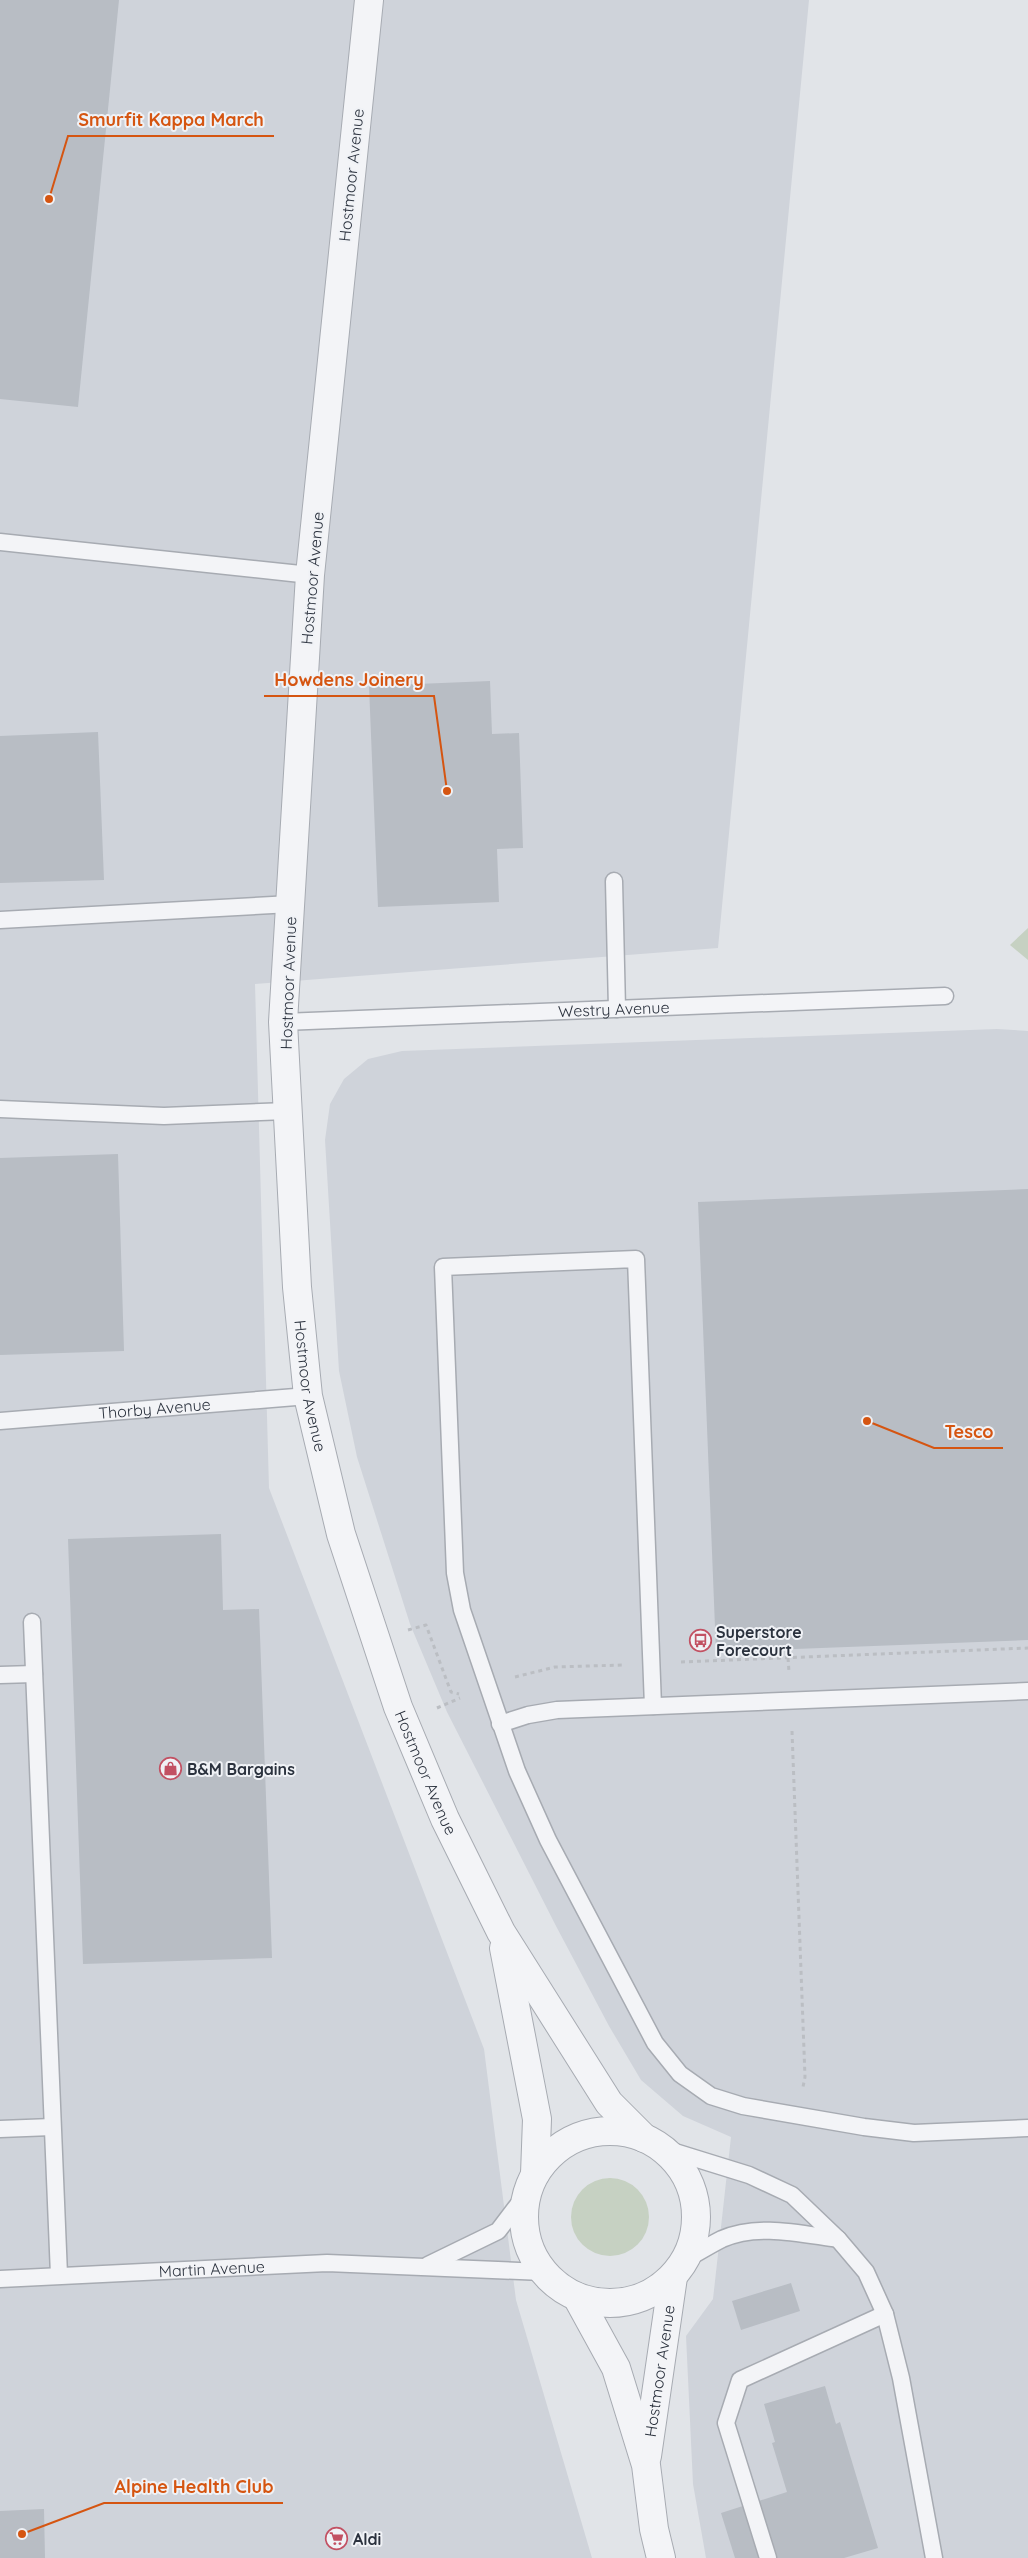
<svg xmlns="http://www.w3.org/2000/svg" width="1028" height="2558" viewBox="0 0 1028 2558" font-family="Quicksand,sans-serif">
<style>
.built{fill:#cfd3da}
.green{fill:#c6d1c2}
.building{fill:#b8bdc4}
.lines{fill:none;stroke-linecap:round;stroke-linejoin:round}
.service-casing{stroke:#a7abb2;stroke-width:19}
.minor-casing{stroke:#a7abb2;stroke-width:30}
.path{stroke:#bbbec3;stroke-width:3;stroke-dasharray:4 4;stroke-linecap:butt}
.service{stroke:#f3f4f7;stroke-width:16}
.minor{stroke:#f3f4f7;stroke-width:28}
.labels{text-anchor:middle;dominant-baseline:central;stroke-width:4;stroke-linejoin:round;paint-order:stroke}
.street-label{font-size:16px;fill:#2b323e;stroke:#f0f2f6}
.poi-label{font-size:16px;font-weight:bold;fill:#2b323e;stroke:#f0f2f6;text-anchor:start}
.leader{fill:none;stroke:#d55511;stroke-width:2}
.callout-dot{fill:#d55511;stroke:#f0f2f6;stroke-width:2}
.callout-label{font-size:18px;text-anchor:middle;font-weight:bold;fill:#d55511;stroke:#f0f2f6;stroke-width:4;stroke-linejoin:round;paint-order:stroke}
</style>
<rect width="100%" height="100%" fill="#e1e4e8"/>
<g class="built">
<path d="M0,0H809L718,948L255,984L269,1488L484,2049L516,2300L592,2558H0Z"/>
<path d="M997,1029L1028,1031V2558H706L693,2484L686,2336L713,2299L731,2137L683,2116L641,2080L609,2026L556,1926L447,1712L410,1624L357,1457L339,1371L325,1140L330,1104L344,1079L368,1059L402,1051Z"/>
</g>
<g class="green">
<path d="M1028,928V960L1010,945Z"/>
<circle cx="610" cy="2217" r="39"/>
</g>
<g class="building">
<path d="M0,0H119L78,407L0,399Z"/>
<path d="M490,681L492,734L519,733L523,848L497,849L499,902L378,907L369,686Z"/>
<path d="M98,732L104,880L0,883V736Z"/>
<path d="M118,1154L124,1351L0,1355V1158Z"/>
<path d="M1028,1189V1640L716,1652L698,1202Z"/>
<path d="M221,1534L223,1610L259,1609L272,1958L83,1964L68,1539Z"/>
<path d="M791,2283L800,2311L741,2330L732,2301Z"/>
<path d="M825,2386L836,2424L840,2422L878,2548L844,2558H735L721,2513L787,2492L772,2443L775,2442L764,2404Z"/>
<path d="M44,2509L45,2558H0V2511Z"/>
</g>
<g class="lines">
<defs>
<g id="service">
<path d="M0,542L310,575"/>
<path d="M614,881L617,1009"/>
<path d="M0,920L291,904"/>
<path id="s1" d="M283,1022L945,996"/>
<path d="M0,1109L164,1116L287,1111"/>
<path id="s2" d="M0,1421L308,1396"/>
<path d="M32,1622L59,2275"/>
<path d="M0,1675L34,1674"/>
<path d="M653,1706L636,1259L443,1267L455,1573L462,1610L517,1771L548,1840L655,2043L680,2074L711,2096L743,2106L864,2127L914,2133L1028,2128"/>
<path d="M500,1724L528,1715L557,1710L1028,1691"/>
<path d="M0,2129L52,2127"/>
<path d="M662,2148L749,2175L792,2195L838,2239L866,2272L885,2314L901,2378L934,2558"/>
<path d="M685,2260C697,2253 710,2245 722,2239C758,2223 801,2234 838,2239"/>
<path d="M428,2265L498,2231L527,2193"/>
<path id="s3" d="M0,2279L327,2263L543,2272"/>
<path d="M768,2558L726,2423L740,2380L885,2314"/>
</g>
<g id="minor">
<path id="s4" d="M369,0L310,575L283,1022L297,1287L308,1396L341,1534L398,1707L445,1819L501,1932L609,2103L644,2138"/>
<path d="M504,1948L537,2119L535,2174"/>
<circle cx="610" cy="2217" r="86"/>
<path d="M577,2297L616,2368L646,2465L654,2529L661,2558"/>
<path id="s5" d="M647,2456L673,2277"/>
</g>
</defs>
<use href="#service" class="service-casing"/>
<use href="#minor" class="minor-casing"/>
<g class="path">
<path d="M408,1630L426,1625L451,1692L459,1694"/>
<path d="M788,1658L789,1672"/>
<path d="M681,1662L1028,1648"/>
<path d="M515,1677L555,1667L623,1665"/>
<path d="M437,1708L460,1698"/>
<path d="M792,1731L805,2077L803,2087"/>
</g>
<use href="#service" class="service"/>
<use href="#minor" class="minor"/>
</g>
<defs>
<symbol id="bus-ring" viewBox="-11 -11 22 22"><circle r="9.5" fill="#f0f2f6" stroke="#c25163" stroke-width="1.5"/><path d="M-5-6H5V4H4V6H2V4H-2V6H-4V4H-5ZM-3.5-4V0h7V-4ZM-3.5 1.2v1.5H-2V1.2ZM2 1.2v1.5H3.5V1.2Z" fill="#c25163"/></symbol>
<symbol id="shop-ring" viewBox="-11 -11 22 22"><circle r="9.5" fill="#f0f2f6" stroke="#c25163" stroke-width="1.5"/><path d="M-5-2.5h2.3a2.7 3.5 0 0 1 5.4 0H5L5.5 6h-11ZM-1.5-2.5h3a1.5 2.3 0 0 0-3 0Z" fill="#c25163"/></symbol>
<symbol id="supermarket-ring" viewBox="-11 -11 22 22"><circle r="9.5" fill="#f0f2f6" stroke="#c25163" stroke-width="1.5"/><path d="M-6-5.5h2.5l.6 2H6L4.5 2H-2.5L-4.4-4H-6ZM-1.5 3.2a1.3 1.3 0 1 0 .1 0ZM3 3.2a1.3 1.3 0 1 0 .1 0Z" fill="#c25163"/></symbol>
</defs>
<g fill-rule="evenodd">
<use href="#bus-ring" x="688" y="1628" width="25" height="25"/>
<use href="#shop-ring" x="158" y="1756" width="25" height="25"/>
<use href="#supermarket-ring" x="324" y="2526" width="25" height="25"/>
</g>
<g class="labels">
<g class="street-label">
<text transform="translate(351 175) rotate(-84)">Hostmoor Avenue</text>
<text transform="translate(312 578) rotate(-85)">Hostmoor Avenue</text>
<text transform="translate(288 983) rotate(-88)">Hostmoor Avenue</text>
<text stroke="none"><textPath href="#s1" startOffset="331">Westry Avenue</textPath></text>
<text stroke="none"><textPath href="#s4" startOffset="1391">Hostmoor Avenue</textPath></text>
<text stroke="none"><textPath href="#s2" startOffset="155">Thorby Avenue</textPath></text>
<text stroke="none"><textPath href="#s4" startOffset="1796">Hostmoor Avenue</textPath></text>
<text stroke="none"><textPath href="#s3" startOffset="212">Martin Avenue</textPath></text>
<text stroke="none"><textPath href="#s5" startOffset="86">Hostmoor Avenue</textPath></text>
</g>
<g class="poi-label">
<text x="716" y="1632">Superstore<tspan x="716" dy="18">Forecourt</tspan></text>
<text x="187" y="1769">B&amp;M Bargains</text>
<text x="353" y="2539">Aldi</text>
</g>
</g>
<path class="leader" d="M49 199L68 136H274M447 791L434 696H264M867 1421L934 1448H1003M22 2534L104 2503H283"/>
<g class="callout-dot">
<circle cx="49" cy="199" r="5"/>
<circle cx="447" cy="791" r="5"/>
<circle cx="867" cy="1421" r="5"/>
<circle cx="22" cy="2534" r="5"/>
</g>
<g class="callout-label">
<text x="171" y="126">Smurfit Kappa March</text>
<text x="349" y="686">Howdens Joinery</text>
<text x="969" y="1438">Tesco</text>
<text x="194" y="2493">Alpine Health Club</text>
</g>
</svg>
